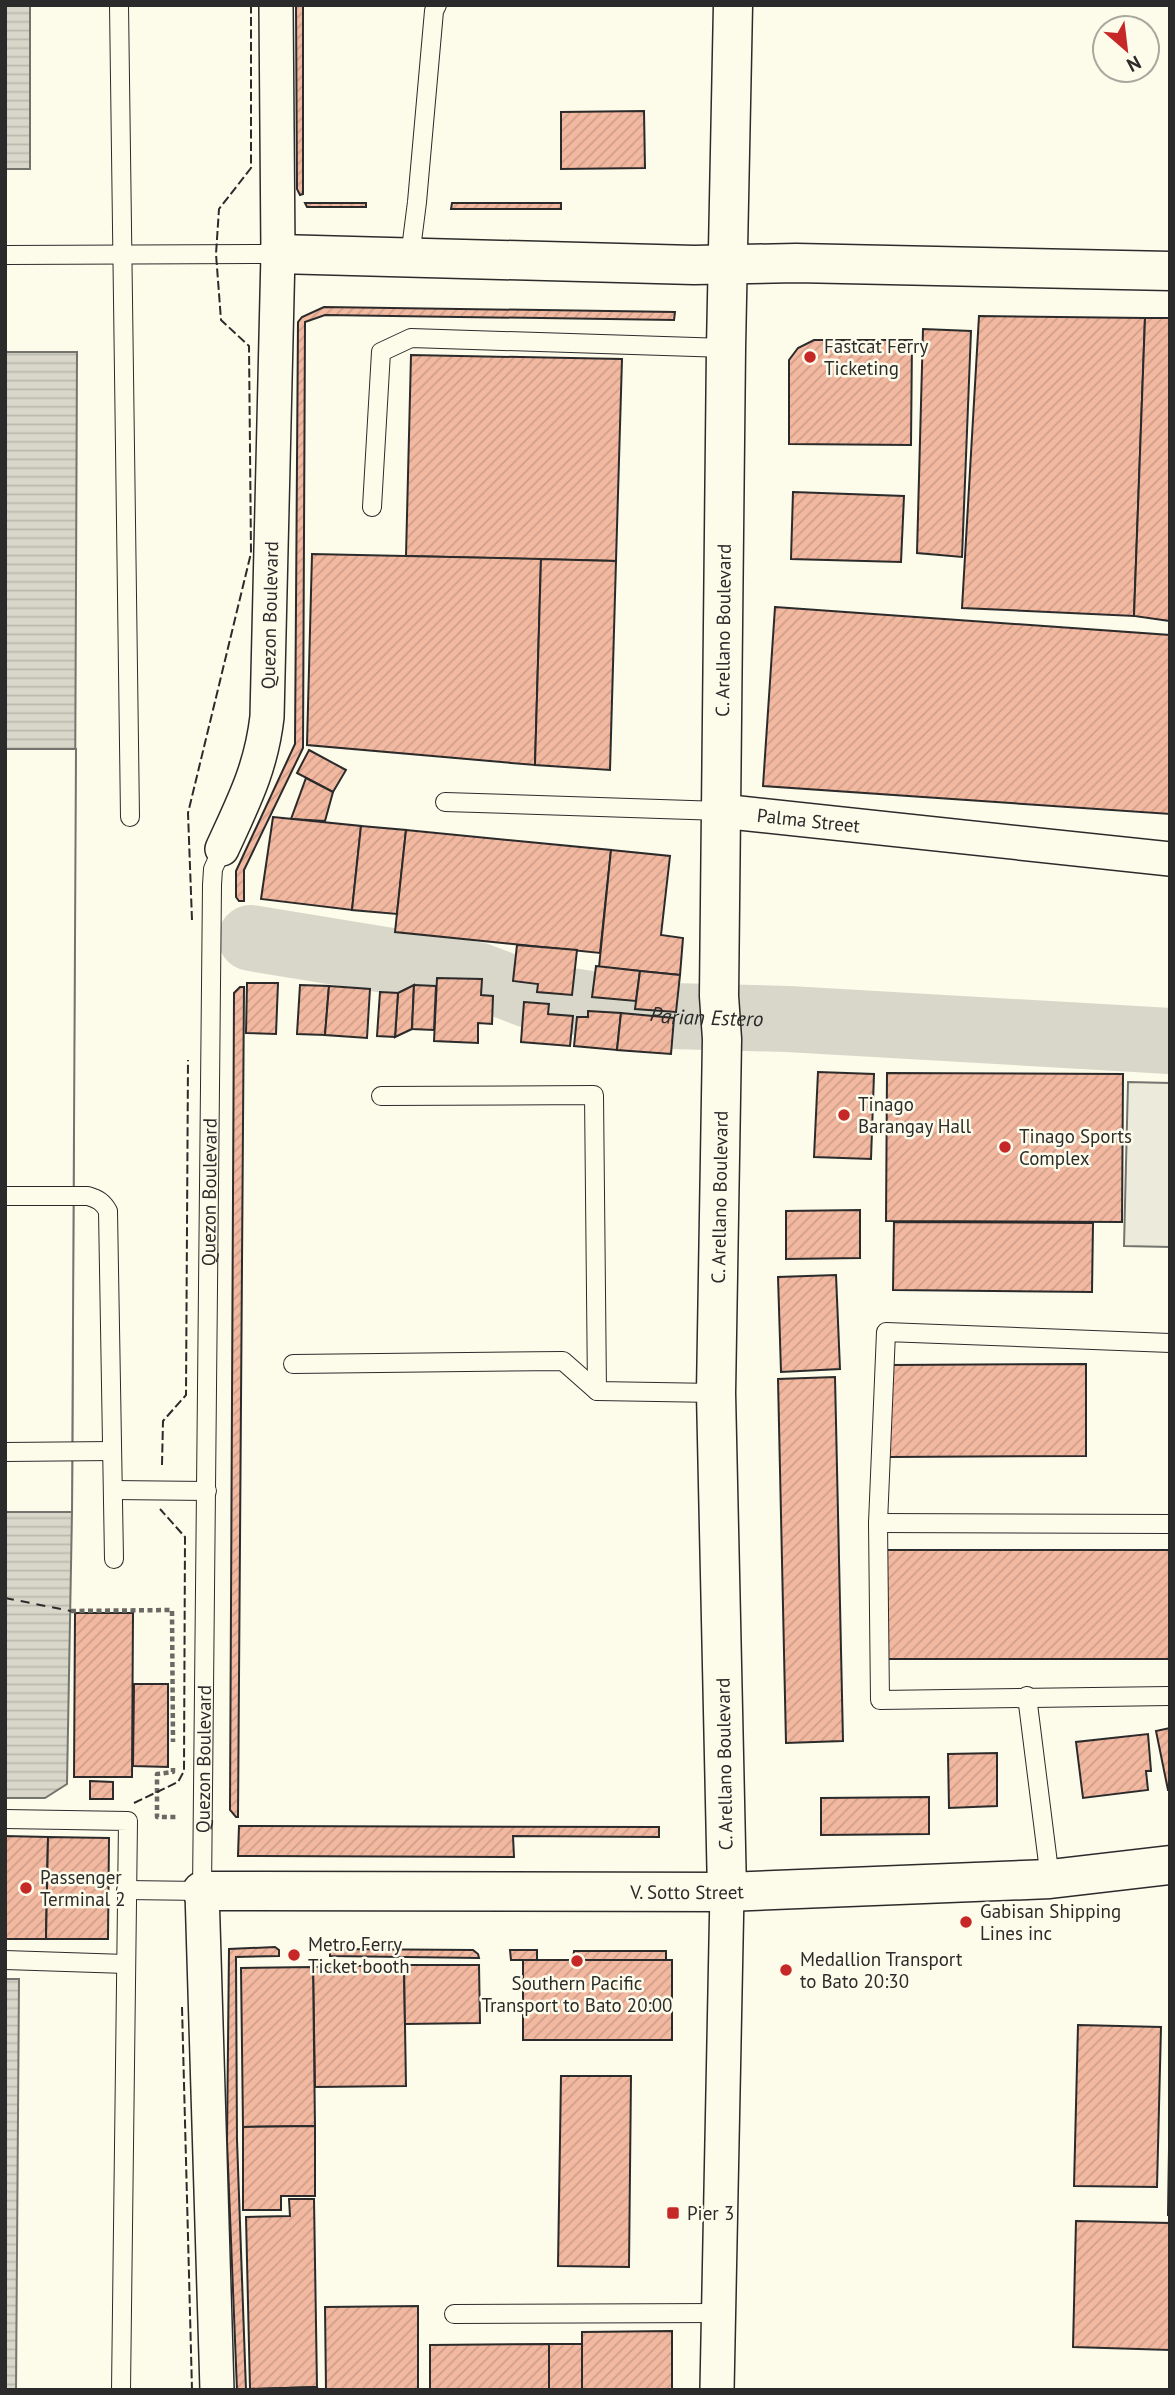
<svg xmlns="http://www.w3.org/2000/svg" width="1175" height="2395" viewBox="0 0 1175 2395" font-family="'PT Sans',sans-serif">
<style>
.grass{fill:#ecebdb;stroke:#74746e;stroke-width:2}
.water{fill:url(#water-rules);stroke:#74746e;stroke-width:2}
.pier{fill:#fdfbea;stroke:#74746e;stroke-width:2}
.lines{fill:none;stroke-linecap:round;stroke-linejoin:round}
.river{stroke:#d8d7c9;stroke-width:66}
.ferry{stroke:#2b2b2b;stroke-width:2;stroke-dasharray:9 7;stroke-linecap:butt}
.building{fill:url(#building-hatch);stroke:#2b2b2b;stroke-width:2}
.lane-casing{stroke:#2b2b2b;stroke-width:20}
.street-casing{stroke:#2b2b2b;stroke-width:36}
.secondary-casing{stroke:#2b2b2b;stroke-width:41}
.path{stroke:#6a6964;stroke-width:4.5;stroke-dasharray:5 3.5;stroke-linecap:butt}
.lane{stroke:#fdfbea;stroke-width:18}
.street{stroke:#fdfbea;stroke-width:33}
.secondary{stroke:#fdfbea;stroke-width:38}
.fence{stroke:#2b2b2b;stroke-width:2;stroke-dasharray:9 3.5;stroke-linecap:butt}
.poi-dot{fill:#c62828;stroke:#fdfbea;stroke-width:2.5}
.labels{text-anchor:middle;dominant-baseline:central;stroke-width:5;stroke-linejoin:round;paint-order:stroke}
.poi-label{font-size:19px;fill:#2b2b2b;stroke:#fdfbea;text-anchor:start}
.street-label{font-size:19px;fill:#2b2b2b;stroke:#fdfbea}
.water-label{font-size:21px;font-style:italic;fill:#2b2b2b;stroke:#fdfbea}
</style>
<defs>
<pattern id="water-rules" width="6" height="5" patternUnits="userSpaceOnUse" patternTransform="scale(1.75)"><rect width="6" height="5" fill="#d8d7c9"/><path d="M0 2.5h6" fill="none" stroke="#bab9ad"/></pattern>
<pattern id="building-hatch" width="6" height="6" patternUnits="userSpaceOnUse" patternTransform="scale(1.75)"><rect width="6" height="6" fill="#f2b8a0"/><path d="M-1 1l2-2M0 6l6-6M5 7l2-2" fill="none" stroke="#d09e8a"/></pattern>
</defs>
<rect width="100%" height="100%" fill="#fdfbea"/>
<path class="grass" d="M1128,1082L1170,1083V1247L1124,1246Z"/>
<g class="water">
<rect x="5" y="5" width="25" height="164"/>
<path d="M5,352H77L72,1512L67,1784L45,1798H5Z"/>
<path d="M5,1979H19L16,2390H5Z"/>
</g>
<path class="pier" d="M5,749H76L72,1512H5Z"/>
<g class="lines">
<path class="river" id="s1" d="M251,938L477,975L529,995L671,1016L788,1019L1170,1041"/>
<path class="ferry" d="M5,1598L71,1611"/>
</g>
<g class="building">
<path d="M296,5H303V194L300,195L297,189Z"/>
<path d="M644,111L645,168L561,169V112Z"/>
<path d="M305,203H366V207H307Z"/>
<path d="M452,203H561V209H451Z"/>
<path d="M324,307L675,312L674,320L325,315L305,322L303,748L244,870V901H239L236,897V871L295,744L298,322L302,317Z"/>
<path d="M979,316L1145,318L1134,616L962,608Z"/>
<path d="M1145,318H1170V621L1134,616Z"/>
<path d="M923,329L971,331L962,557L917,553Z"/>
<path d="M814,340H912L911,445L789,444V360L798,348Z"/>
<path d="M411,355L622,359L616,561L406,556Z"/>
<path d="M793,492L904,496L901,562L791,559Z"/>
<path d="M312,554L541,559L535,765L307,745Z"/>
<path d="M541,559L616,561L610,770L535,765Z"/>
<path d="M775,607L1170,635V814L763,786Z"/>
<path d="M309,750L346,770L333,792L297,773Z"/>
<path d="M306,778L333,792L325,821L291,819Z"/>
<path d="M273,817L361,826L352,910L261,899Z"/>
<path d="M361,826L406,830L397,914L352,910Z"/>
<path d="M406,830L611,850L600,953L395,932Z"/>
<path d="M611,850L670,856L661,935L683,938L680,975L599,967Z"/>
<path d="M517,945L577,950L572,995L537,992L538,984L513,981Z"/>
<path d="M596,966L640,971L636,1001L592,997Z"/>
<path d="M640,971L680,975L676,1012L635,1009Z"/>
<path d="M437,978L482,979L481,995L493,996L492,1024L478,1023V1043L434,1041Z"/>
<path d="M247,983H278L276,1034L246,1033Z"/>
<path d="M300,985L329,986L325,1035L297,1034Z"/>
<path d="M414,985L412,1029L395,1037L398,993Z"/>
<path d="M414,985L436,986L434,1030L412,1029Z"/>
<path d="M329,986L370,989L367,1038L325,1035Z"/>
<path d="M240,987H244L238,1817H236L230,1810L234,993Z"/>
<path d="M380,992L398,993L395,1037L377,1036Z"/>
<path d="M524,1002L549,1004L548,1014L573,1016L570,1046L521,1042Z"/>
<path d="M588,1011L621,1013L617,1050L574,1046L577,1017H588Z"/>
<path d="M621,1013L674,1018L671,1054L617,1050Z"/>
<path d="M818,1072L874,1074L871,1159L814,1157Z"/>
<path d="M887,1073L1123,1074L1122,1222L886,1221Z"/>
<path d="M860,1210V1258L786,1259V1211Z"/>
<path d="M894,1222L1093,1223L1092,1292L893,1290Z"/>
<path d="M836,1275L840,1369L781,1372L778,1277Z"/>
<path d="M1086,1364V1456L889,1457V1365Z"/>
<path d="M835,1377L843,1741L786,1743L778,1379Z"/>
<path d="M887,1550H1170V1659H886Z"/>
<path d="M75,1613H133L132,1777H74Z"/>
<path d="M134,1684H168V1767L133,1766Z"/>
<path d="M1170,1728V1790H1168L1156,1731Z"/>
<path d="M1148,1734L1151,1771H1146L1148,1790L1083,1798L1076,1742Z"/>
<path d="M997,1753V1806L949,1808L948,1754Z"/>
<path d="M90,1781L113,1782V1799H90Z"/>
<path d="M929,1797V1834L821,1835V1798Z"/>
<path d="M239,1826L659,1827V1837L513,1836L514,1857L238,1856Z"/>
<path d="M5,1836L48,1837L46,1939H5Z"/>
<path d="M48,1837L109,1838L108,1939H46Z"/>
<path d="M275,1947L279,1950V1956L236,1957L237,2140L246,2390H237L227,2141L229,1949Z"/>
<path d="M336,1949L473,1950L478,1954L479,1958L330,1956V1952Z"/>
<path d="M510,1950H537V1960H511Z"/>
<path d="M574,1951H666V1960H573Z"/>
<rect x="523" y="1960" width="149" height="80"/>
<path d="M404,1965L406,2086L315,2087L313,1967Z"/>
<path d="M404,1965H479L480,2023L405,2024Z"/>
<path d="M313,1967L315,2126L243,2127L241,1968Z"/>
<path d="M1078,2025L1161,2027L1157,2187L1074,2186Z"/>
<path d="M561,2076H631L629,2267L558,2266Z"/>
<path d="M315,2126V2196H281V2210H243V2127Z"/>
<path d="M1169,2149H1170V2215H1168Z"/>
<path d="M289,2199H314L317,2387L250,2389L246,2217L290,2216Z"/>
<path d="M1076,2221L1170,2223V2350L1073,2347Z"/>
<path d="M418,2306V2390H326L325,2307Z"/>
<path d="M672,2331V2389L582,2390V2332Z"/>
<path d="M549,2344V2390H430V2345Z"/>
<rect x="549" y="2344" width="33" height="46"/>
<path d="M317,2387L318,2390H250V2389Z"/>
</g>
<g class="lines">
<defs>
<g id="lane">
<path d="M119,5L130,817"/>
<path d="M5,255L278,254"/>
<path d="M410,257L417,202L434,11L437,5"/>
<path d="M372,507L381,352L411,338L726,348"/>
<path d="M445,802L721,811"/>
<path d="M381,1096L594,1095L597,1391"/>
<path d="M5,1196H88C98,1199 103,1202 108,1211L114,1559"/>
<path d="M1170,1343L886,1332L878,1523L880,1700L1170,1696"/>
<path d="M293,1364L563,1361L597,1391L716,1393"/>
<path d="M5,1452L112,1451"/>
<path d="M113,1490L207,1491"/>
<path d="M878,1523L1170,1524"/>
<path d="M1027,1696L1050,1879"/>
<path d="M5,1819L128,1821L121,2390"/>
<path id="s2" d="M126,1890L202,1891L212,885L213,869L222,849"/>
<path d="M5,1960L126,1964"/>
<path d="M454,2314L719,2313"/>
</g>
<g id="street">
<path id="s3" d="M721,811L1170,859"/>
<path id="s4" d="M222,849C243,803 261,769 267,717L278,254L276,5"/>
<path d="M202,1891L217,2390"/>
<path d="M717,2390L727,1892"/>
</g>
<g id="secondary">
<path d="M278,254L694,265L796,263L1170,271"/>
<path id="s5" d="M202,1891L727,1892L1050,1879L1170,1865"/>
<path id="s6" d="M727,1892L716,1393L722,1039L719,996L726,348L733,5"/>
</g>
</defs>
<use href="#lane" class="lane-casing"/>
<use href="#street" class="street-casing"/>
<use href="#secondary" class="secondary-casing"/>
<g class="path">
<path d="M71,1611L172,1610L173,1742"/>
<path d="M173,1768V1772L157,1774V1817H177"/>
</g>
<use href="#lane" class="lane"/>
<use href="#street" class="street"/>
<use href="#secondary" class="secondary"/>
<g class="fence">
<path d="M192,920L188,813L251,553L249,346L221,320L216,254L219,209L251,168V5"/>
<path d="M162,1465L163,1421L186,1395L188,1060"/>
<path d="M134,1803L178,1782L184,1771L185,1537L160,1509"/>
<path d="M182,2007L192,2390"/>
</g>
</g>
<g class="poi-dot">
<circle cx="810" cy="357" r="7"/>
<circle cx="844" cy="1115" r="7"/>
<circle cx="1005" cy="1147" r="7"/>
<circle cx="26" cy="1888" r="7"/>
<circle cx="966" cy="1922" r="7"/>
<circle cx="294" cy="1955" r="7"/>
<circle cx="577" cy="1961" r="7"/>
<circle cx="786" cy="1970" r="7"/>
<rect x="666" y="2206" width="14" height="14" rx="3.5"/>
</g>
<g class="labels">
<g class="poi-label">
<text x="824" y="346">Fastcat Ferry<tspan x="824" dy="22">Ticketing</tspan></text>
<text x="858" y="1104">Tinago<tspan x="858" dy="22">Barangay Hall</tspan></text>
<text x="1019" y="1136">Tinago Sports<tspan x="1019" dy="22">Complex</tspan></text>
<text x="40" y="1877">Passenger<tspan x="40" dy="22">Terminal 2</tspan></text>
<text x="980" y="1911">Gabisan Shipping<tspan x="980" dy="22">Lines inc</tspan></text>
<text x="308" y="1944">Metro Ferry<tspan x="308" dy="22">Ticket booth</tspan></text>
<text x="800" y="1959">Medallion Transport<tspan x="800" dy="22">to Bato 20:30</tspan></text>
<text x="577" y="1983" text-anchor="middle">Southern Pacific<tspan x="577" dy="22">Transport to Bato 20:00</tspan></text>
<text x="687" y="2213">Pier 3</text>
</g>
<g class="street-label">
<text stroke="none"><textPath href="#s4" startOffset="242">Quezon Boulevard</textPath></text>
<text stroke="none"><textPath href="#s6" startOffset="1262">C. Arellano Boulevard</textPath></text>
<text stroke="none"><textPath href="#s3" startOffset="88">Palma Street</textPath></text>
<text stroke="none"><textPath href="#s2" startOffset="775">Quezon Boulevard</textPath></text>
<text stroke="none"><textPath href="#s6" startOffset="695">C. Arellano Boulevard</textPath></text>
<text stroke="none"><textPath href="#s2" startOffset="208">Quezon Boulevard</textPath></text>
<text transform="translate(724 1764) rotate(-91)">C. Arellano Boulevard</text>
<text stroke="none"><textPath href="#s5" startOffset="485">V. Sotto Street</textPath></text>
</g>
<g class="water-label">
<text stroke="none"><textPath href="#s1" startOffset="464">Parian Estero</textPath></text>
</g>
</g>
<rect width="1175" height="2395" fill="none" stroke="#2b2b2b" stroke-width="14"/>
<g transform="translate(1126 49) rotate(152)"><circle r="33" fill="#fdfbea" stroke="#a9a89e" stroke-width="2"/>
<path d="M0-5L12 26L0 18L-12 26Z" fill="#c62828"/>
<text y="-10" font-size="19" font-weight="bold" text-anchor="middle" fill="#2b2b2b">N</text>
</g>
</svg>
